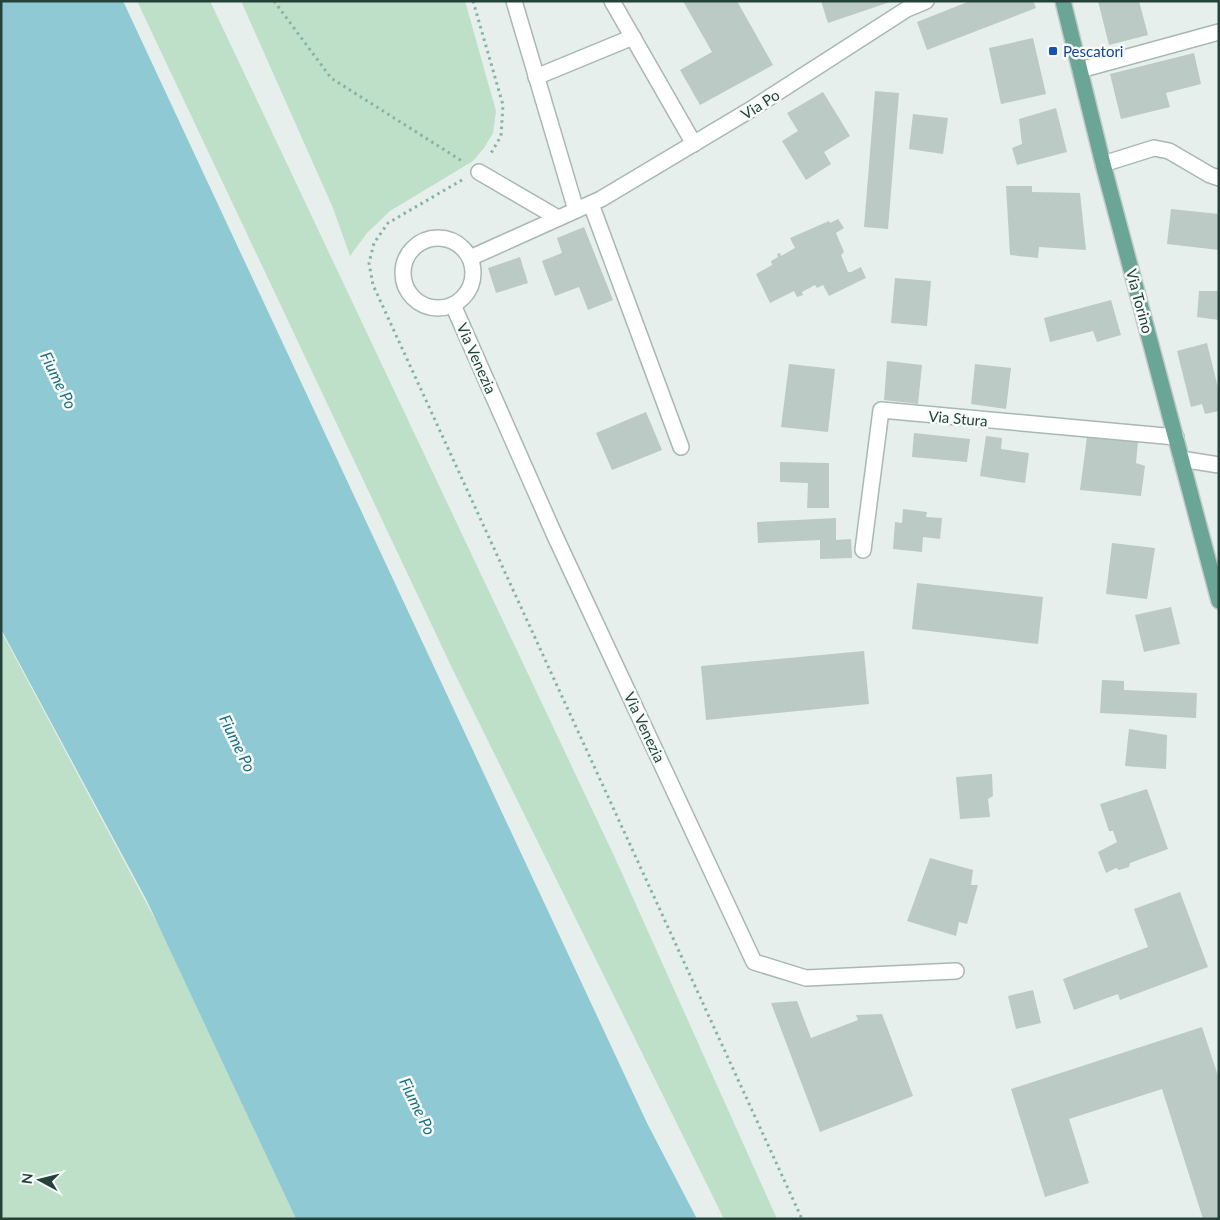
<svg xmlns="http://www.w3.org/2000/svg" width="1220" height="1220" viewBox="0 0 1220 1220" font-family="Lato,sans-serif">
<style>
.green{fill:#bfe0c8}
.water{fill:#8ec9d4}
.building{fill:#bbcac4}
.lines{fill:none;stroke-linecap:round;stroke-linejoin:round}
.street-casing{stroke:#a8b8b2;stroke-width:18}
.primary-casing{stroke:#c2cac8;stroke-width:18}
.path{stroke:#86b3a5;stroke-width:3;stroke-dasharray:2.5 4;stroke-linecap:butt}
.street{stroke:#fff;stroke-width:15}
.primary{stroke:#6aa596;stroke-width:15}
.transit-dot{fill:#1a4fb4;stroke:#f7fbf9;stroke-width:2}
.labels{text-anchor:middle;dominant-baseline:central;stroke-width:5;stroke-linejoin:round;paint-order:stroke}
.transit-label{font-size:15px;fill:#164399;stroke:#f7fbf9;text-anchor:start}
.street-label{font-size:15px;fill:#24423a;stroke:#f7fbf9}
.water-label{font-size:16px;font-style:italic;fill:#1c6f80;stroke:#f7fbf9}
</style>
<rect width="100%" height="100%" fill="#e6efeb"/>
<g class="green">
<path d="M137,1H210L616,860L777,1219H724L453,670Z"/>
<path d="M241,1H465L496,111L493,133L484,148L473,161L390,211L367,233L350,256L333,208Z"/>
<path d="M1,631L163,934L296,1219H1Z"/>
</g>
<path class="water" d="M1,1H123L647,1123L697,1219H296L147,901L1,629Z"/>
<g class="building">
<path d="M683,1H737L773,65L700,105L680,70L712,52Z"/>
<path d="M821,1H890V2L828,23Z"/>
<path d="M970,1H1033L1036,8L927,50L917,22Z"/>
<path d="M1098,1H1139L1148,35L1109,45Z"/>
<path d="M1033,38L1046,94L1001,104L989,48Z"/>
<path d="M1194,53L1201,84L1166,93L1170,107L1121,119L1110,74Z"/>
<path d="M875,91L899,93L888,229L864,227Z"/>
<path d="M823,92L850,136L824,152L831,164L806,180L782,141L798,131L787,113Z"/>
<path d="M1056,108L1067,152L1017,165L1012,148L1022,144L1019,119Z"/>
<path d="M913,114L948,118L943,154L909,149Z"/>
<path d="M1006,186H1032V192L1080,193L1086,250L1039,247L1038,258L1010,255Z"/>
<path d="M1171,209L1219,214V250L1167,244Z"/>
<path d="M838,219L844,228L836,233L844,252L841,255L848,272H851L861,267L866,278L829,296L823,285L817,288L815,285L802,292L803,295L797,297L794,291L770,303L756,274L772,265L771,261L778,257L777,254L780,253L781,256L795,248L790,238L829,221L830,223Z"/>
<path d="M584,227L613,300L588,310L579,287L555,296L542,261L562,253L557,238Z"/>
<path d="M520,257L528,283L496,293L488,268Z"/>
<path d="M895,278L931,281L927,326L891,323Z"/>
<path d="M1199,291H1219V320L1197,317Z"/>
<path d="M1111,300L1121,335L1097,342L1093,331L1050,342L1044,318Z"/>
<path d="M1207,343L1219,392V411L1205,414L1202,404L1191,407L1177,351Z"/>
<path d="M887,361L922,365L918,404L884,400Z"/>
<path d="M789,364L835,369L828,432L781,427Z"/>
<path d="M975,364L1011,368L1006,409L971,404Z"/>
<path d="M646,412L662,450L612,470L596,433Z"/>
<path d="M1088,429L1133,434L1138,442L1136,463L1145,466L1141,496L1080,490Z"/>
<path d="M914,433L970,439L967,462L912,457Z"/>
<path d="M986,436L1002,438L1001,449L1029,453L1025,483L980,476Z"/>
<path d="M780,462L829,463V508H807L808,483L780,482Z"/>
<path d="M903,509L927,512L926,517L942,518L940,539L923,537L922,552L893,549L895,522L902,523Z"/>
<path d="M836,518V540L851,539L852,558L820,559V540L758,543L757,522Z"/>
<path d="M1112,543L1155,548L1147,599L1106,594Z"/>
<path d="M917,583L1043,597L1038,644L912,629Z"/>
<path d="M1171,607L1180,644L1144,652L1135,615Z"/>
<path d="M864,651L869,704L706,720L701,666Z"/>
<path d="M1102,680L1124,681V690L1197,693L1196,718L1100,713Z"/>
<path d="M1129,729L1167,735L1166,769L1125,766Z"/>
<path d="M992,774L993,796L988,799L990,817L960,819L956,777Z"/>
<path d="M1147,789L1168,849L1130,863L1129,867L1119,870L1116,868L1106,873L1098,852L1117,842L1113,831H1109L1100,804Z"/>
<path d="M930,858L973,870L971,885H978L967,924L959,922L956,936L907,921Z"/>
<path d="M1180,892L1208,967L1120,1000L1118,994L1074,1010L1063,979L1148,947L1134,909Z"/>
<path d="M1033,990L1041,1023L1016,1029L1008,996Z"/>
<path d="M797,1001L811,1038L858,1020L856,1015L882,1014L913,1096L820,1132L771,1003Z"/>
<path d="M1202,1027L1219,1079V1218L1203,1219L1162,1089L1069,1119L1089,1183L1045,1197L1011,1089Z"/>
</g>
<g class="lines">
<defs>
<g id="street">
<path d="M514,1L576,210"/>
<path d="M612,1L694,144"/>
<path d="M1080,70L1219,32"/>
<path d="M536,77L633,37"/>
<path d="M1103,164L1154,148L1169,151L1210,175L1219,178"/>
<path d="M479,172L558,218"/>
<path d="M591,204L681,447"/>
<circle cx="438" cy="273" r="35"/>
<path d="M470,258L601,199L750,110L907,9L926,1"/>
<path d="M453,305L555,536L754,962L806,978L956,971"/>
<path d="M1181,459L1219,465"/>
<path d="M863,550L881,410L1176,437"/>
</g>
<path id="primary" d="M1063,1L1103,164L1219,601"/>
</defs>
<use href="#street" class="street-casing"/>
<use href="#primary" class="primary-casing"/>
<g class="path">
<path d="M274,1L331,78L462,161"/>
<path d="M473,1L503,105L501,136L490,155"/>
<path d="M462,180L388,223L374,243L369,263L373,285L802,1219"/>
</g>
<use href="#street" class="street"/>
<use href="#primary" class="primary"/>
</g>
<rect class="transit-dot" x="1048" y="46" width="10" height="10" rx="2.5"/>
<g class="labels">
<g class="transit-label">
<text x="1063" y="51">Pescatori</text>
</g>
<g class="street-label">
<text transform="translate(760 104) rotate(-32)">Via Po</text>
<text transform="translate(1140 301) rotate(75)">Via Torino</text>
<text transform="translate(477 358) rotate(66)">Via Venezia</text>
<text transform="translate(958 418) rotate(5)">Via Stura</text>
<text transform="translate(645 727) rotate(65)">Via Venezia</text>
</g>
<g class="water-label">
<text transform="translate(59 380) rotate(64)">Fiume Po</text>
<text transform="translate(238 743) rotate(64)">Fiume Po</text>
<text transform="translate(418 1106) rotate(64)">Fiume Po</text>
</g>
</g>
<rect width="1220" height="1220" fill="none" stroke="#24423a" stroke-width="5"/>
<g transform="translate(40 1180) rotate(277)" stroke="#f7fbf9" stroke-width="4" paint-order="stroke">
<path d="M0-4L9 19L0 12L-9 19Z" fill="#24423a"/>
<text y="-8" font-size="14" font-weight="bold" text-anchor="middle" fill="#24423a">N</text>
</g>
</svg>
